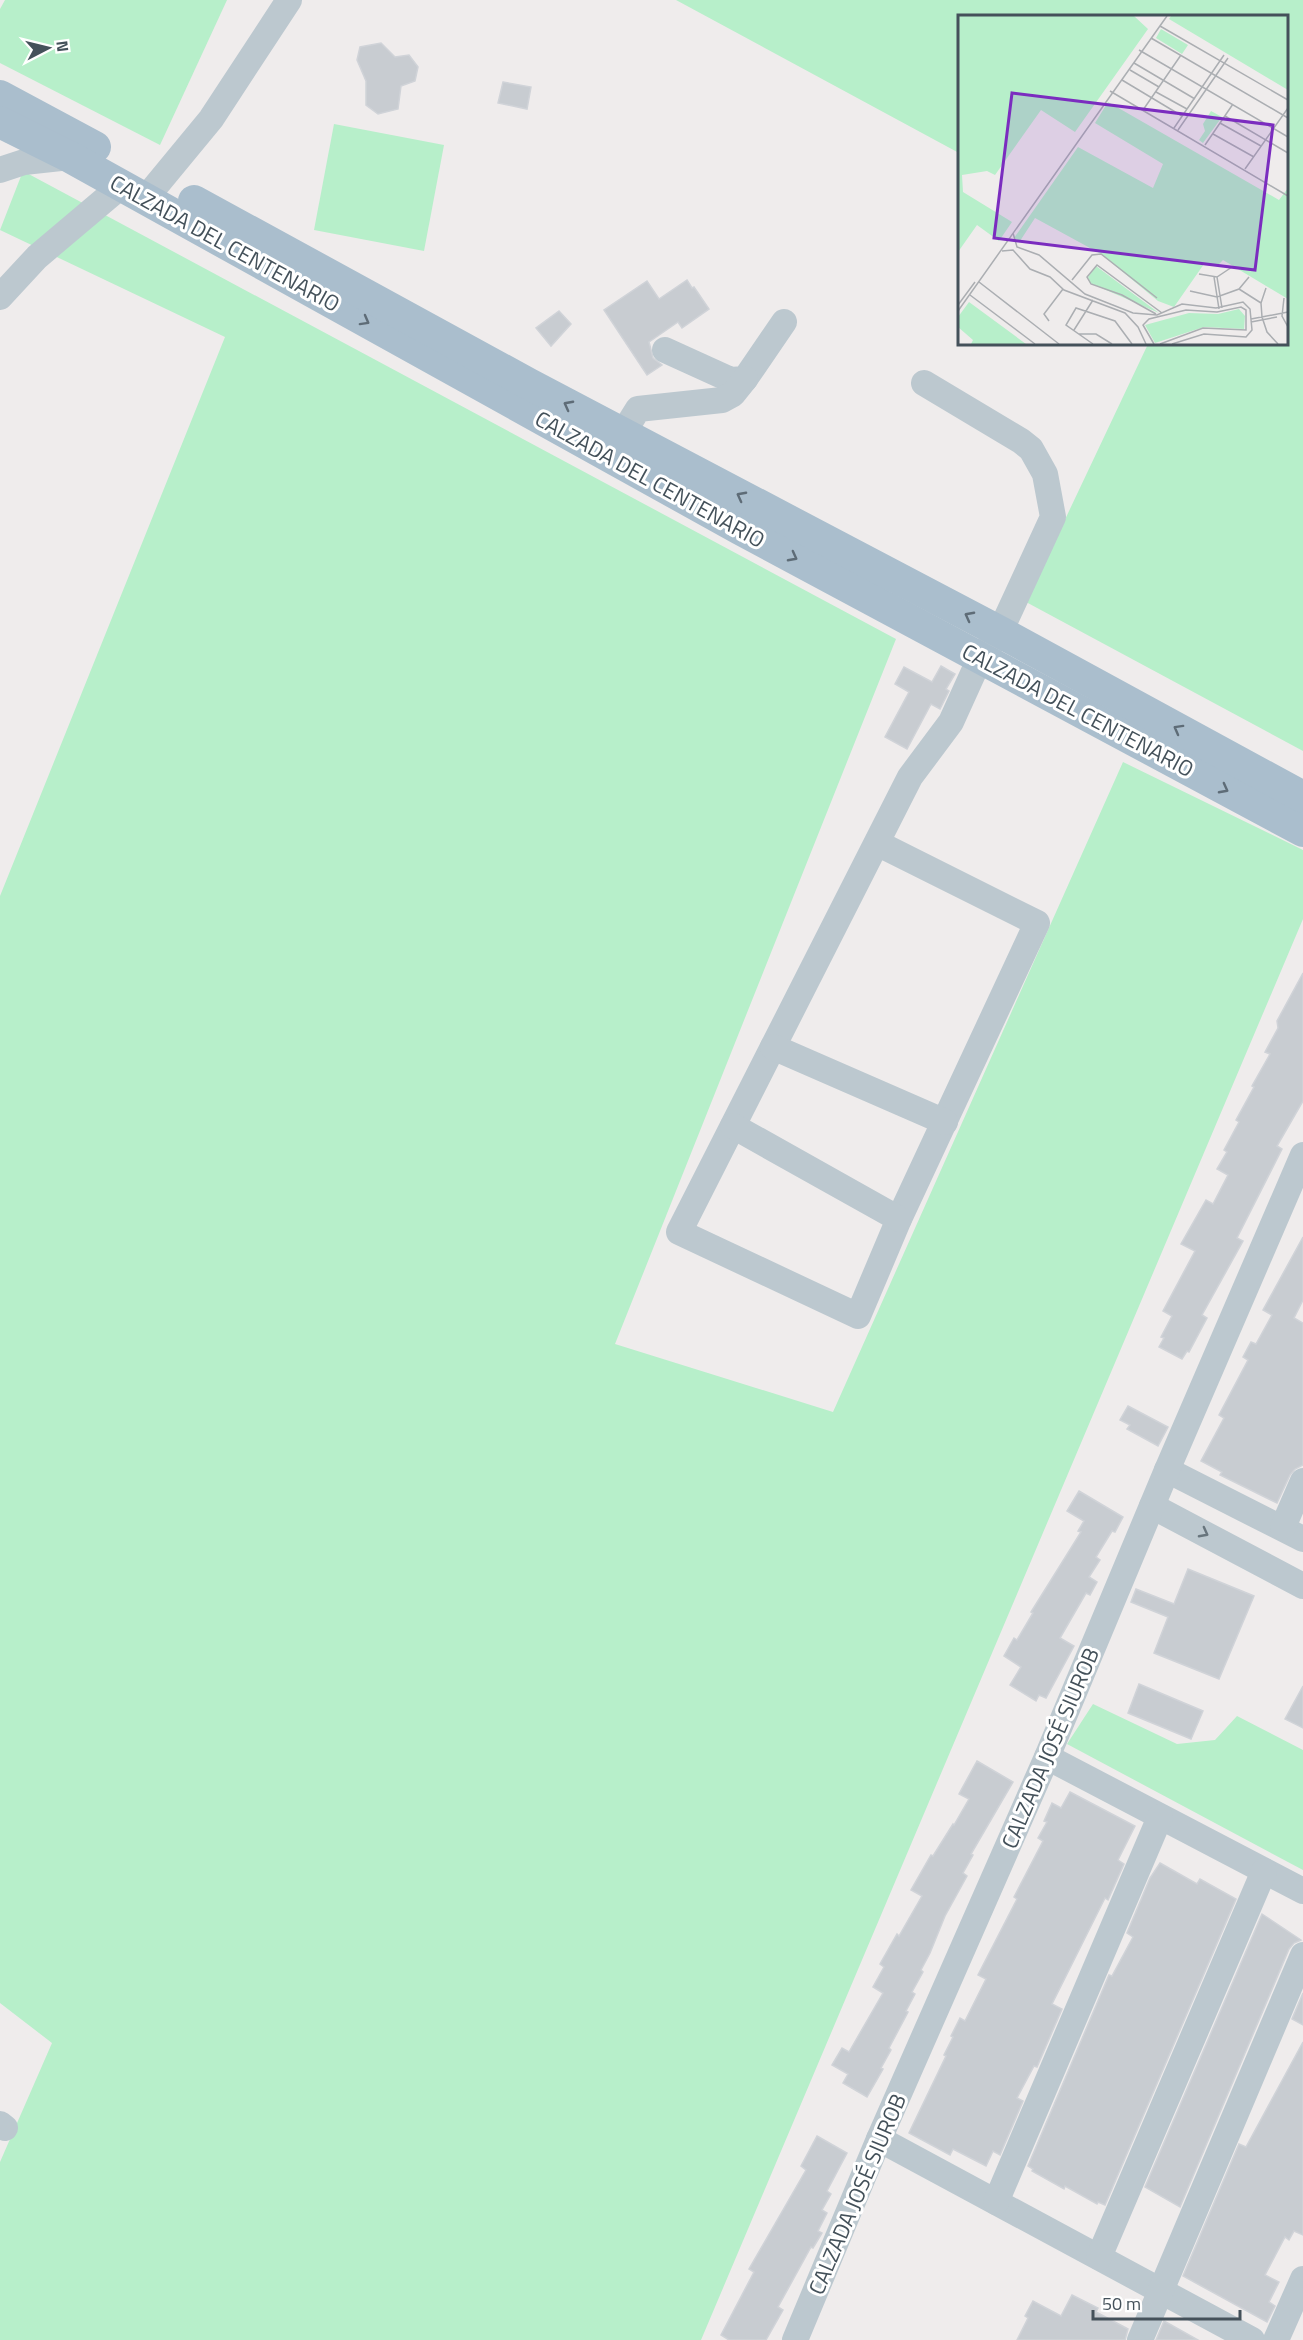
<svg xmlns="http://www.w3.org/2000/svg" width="1303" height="2340" viewBox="0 0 1303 2340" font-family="'Titillium Web',sans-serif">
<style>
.green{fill:#b7efca}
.building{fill:#c8ccd1;stroke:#d0d3d8;stroke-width:1.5}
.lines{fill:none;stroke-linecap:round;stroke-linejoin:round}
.minor{stroke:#bcc8cf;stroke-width:26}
.major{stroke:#aabecd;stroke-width:32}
.oneway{stroke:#5e6c77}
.oneway2{stroke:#68757d}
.labels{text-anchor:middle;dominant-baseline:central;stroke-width:6;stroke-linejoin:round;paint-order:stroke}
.street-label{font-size:22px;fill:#44515a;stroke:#fff}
.inset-road{fill:none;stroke:#abaeb2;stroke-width:1.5}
.view{fill:#7b2cbf;fill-opacity:0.15;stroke:#7b2cbf;stroke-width:3}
.inset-edge{fill:none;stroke:#44515a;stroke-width:3}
</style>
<rect width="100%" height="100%" fill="#efecec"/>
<g class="green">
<path d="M5,0H227L160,145L0,63V9Z"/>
<path d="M676,0H1303V751L1026,602L1148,344H1286V16H960L959,153Z"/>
<path d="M334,124L444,145L424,251L314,230Z"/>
<path d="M23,171L896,639L615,1344L833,1412L1123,762L1303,850V919L701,2340H0V2162L52,2043L0,2003V896L225,337L0,230Z"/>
<path d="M1093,1704L1177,1744L1215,1740L1237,1716L1303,1750V1870L1067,1744Z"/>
</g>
<g class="building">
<path d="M381,43L395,57L409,55L418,67L415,81L401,86L398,109L378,114L366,105V81L357,60L360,47Z"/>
<path d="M503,82L531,87L527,109L498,103Z"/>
<path d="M687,280L692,288L694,287L709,309L682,328L678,322L649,342L653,358L662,365L647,375L604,310L647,281L659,299Z"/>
<path d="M559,311L571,324L551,346L536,328Z"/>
<path d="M941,666L955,674L946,689L949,691L940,709L931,704L907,749L885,737L909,692L895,684L904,667L932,682Z"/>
<path d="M1303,973V1101L1277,1146L1282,1149L1237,1238L1243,1241L1202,1315L1207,1318L1189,1352L1187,1351L1182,1359L1159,1347L1164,1338L1161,1337L1172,1316L1163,1311L1195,1251L1181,1244L1206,1200L1213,1204L1228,1175L1217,1169L1227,1152L1224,1150L1239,1122L1236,1120L1254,1087L1252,1086L1270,1054L1265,1052L1278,1028L1277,1021Z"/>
<path d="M1303,1237V1300L1294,1318L1303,1323V1465L1295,1469L1290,1475L1277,1503L1220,1475L1222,1472L1201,1461L1224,1418L1219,1415L1248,1360L1243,1357L1251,1342L1256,1344L1272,1315L1263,1310Z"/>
<path d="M1128,1406L1168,1427L1158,1446L1127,1429L1130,1425L1120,1420Z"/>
<path d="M1079,1491L1123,1517L1115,1532L1112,1531L1096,1557L1100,1560L1089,1577L1097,1582L1090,1595L1086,1593L1060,1638L1074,1646L1046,1698L1039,1695L1036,1701L1010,1685L1021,1667L1004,1656L1014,1638L1017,1640L1033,1613L1031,1612L1081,1532L1078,1531L1084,1521L1067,1511Z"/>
<path d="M1188,1569L1254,1596L1219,1679L1154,1653L1168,1617L1131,1602L1136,1589L1174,1604Z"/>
<path d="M1139,1684L1203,1711L1191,1739L1128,1713Z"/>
<path d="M1303,1686V1728L1285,1719Z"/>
<path d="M977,1761L1013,1782L971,1854L973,1855L963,1873L967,1876L945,1916L930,1953L921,1970L923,1972L912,1992L915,1994L906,2011L908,2012L889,2048L891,2050L881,2068L883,2069L867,2097L843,2083L848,2074L832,2065L842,2048L849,2052L883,1993L873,1987L884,1967L880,1964L897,1934L899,1936L922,1896L911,1890L931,1855L933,1856L953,1824L954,1825L969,1799L959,1794Z"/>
<path d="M1070,1792L1135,1826L1118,1860L1124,1864L1108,1900L1105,1898L1052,2004L1062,2009L1037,2067L1034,2066L1017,2098L1023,2101L1000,2155L993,2151L986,2166L953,2149L950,2155L909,2133L946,2056L944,2055L953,2037L951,2036L960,2018L965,2021L986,1979L978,1975L1017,1899L1014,1897L1043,1841L1038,1838L1047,1822L1044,1821L1052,1803L1061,1808Z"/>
<path d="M1160,1863L1197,1884L1200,1879L1236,1899L1105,2205L1098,2202L1097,2204L1065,2186L1064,2189L1032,2171L1033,2169L1028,2166L1109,1975L1112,1976L1133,1937L1127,1933L1150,1878Z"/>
<path d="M1262,1914L1301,1940L1294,1943L1289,1949L1180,2207L1145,2187Z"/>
<path d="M1303,1993V2025L1292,2019Z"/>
<path d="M1303,2042V2235L1294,2231L1289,2240L1285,2237L1265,2275L1279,2282L1269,2302L1275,2306L1267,2322L1183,2276L1239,2144L1246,2147Z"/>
<path d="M817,2136L847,2153L827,2191L831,2194L822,2210L827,2213L818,2231L822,2233L813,2248L811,2247L778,2307L783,2310L766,2340H729L721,2335L754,2272L749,2269L806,2170L801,2166Z"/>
<path d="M1072,2295L1098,2308L1096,2312L1128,2329L1125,2340H1017L1028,2318L1025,2316L1033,2301L1061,2316Z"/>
<path d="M1164,2321L1198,2340H1156Z"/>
</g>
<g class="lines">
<g class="minor">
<path d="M0,170L24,162L70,157"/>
<path d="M145,199L211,119L289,0"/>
<path d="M0,297L37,257L121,186"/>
<path d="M665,350L731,380L745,379L784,322"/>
<path d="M623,433L638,409L722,400L733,394L745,379"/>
<path d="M877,843L1037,923L899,1219L858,1316L679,1232L910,777L951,722L980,658L1000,632L1053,517L1045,474L1031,449L1021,441L924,383"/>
<path d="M773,1047L945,1122"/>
<path d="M733,1126L899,1219"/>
<path d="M1167,1470L1303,1539"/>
<path d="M1152,1506L1303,1586"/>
<path d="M1283,1527L1303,1481"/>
<path d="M1047,1757L1303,1891"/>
<path d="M0,2124L5,2128"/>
<path d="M879,2139L1252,2340"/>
<path d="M996,2202L1160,1817"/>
<path d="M1099,2257L1264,1871"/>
<path d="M795,2340L879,2139L1047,1757L1167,1470L1303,1155"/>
<path d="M1140,2340L1303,1955"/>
<path d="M1276,2340L1303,2279"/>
</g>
<g class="major">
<path d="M0,96L95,147"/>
<path d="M0,122L70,157L740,529L1303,831"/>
<path d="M194,201L529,384L1000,632L1303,797"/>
</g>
</g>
<defs><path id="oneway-chevron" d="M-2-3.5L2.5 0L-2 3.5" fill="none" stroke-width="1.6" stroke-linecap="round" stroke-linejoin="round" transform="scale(1.5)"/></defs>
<g class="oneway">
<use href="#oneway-chevron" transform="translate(365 321) rotate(29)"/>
<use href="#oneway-chevron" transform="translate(568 405) rotate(-152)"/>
<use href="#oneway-chevron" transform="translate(741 496) rotate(-152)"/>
<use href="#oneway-chevron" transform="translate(793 557) rotate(28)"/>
<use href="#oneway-chevron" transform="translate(969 616) rotate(-152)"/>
<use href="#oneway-chevron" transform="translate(1178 729) rotate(-151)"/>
<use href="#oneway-chevron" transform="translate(1224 789) rotate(28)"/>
</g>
<use class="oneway2" href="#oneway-chevron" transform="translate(1204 1533) rotate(28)"/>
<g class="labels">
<g class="street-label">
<text transform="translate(225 243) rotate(29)">CALZADA DEL CENTENARIO</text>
<text transform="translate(650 479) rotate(29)">CALZADA DEL CENTENARIO</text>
<text transform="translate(1078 710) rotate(28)">CALZADA DEL CENTENARIO</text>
<text transform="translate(1050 1748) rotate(-67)">CALZADA JOSÉ SIUROB</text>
<text transform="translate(857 2194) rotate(-67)">CALZADA JOSÉ SIUROB</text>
</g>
</g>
<g transform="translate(958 15)">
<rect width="330" height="330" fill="#efecec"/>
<path d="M0,1H176L190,14L117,117L83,95L37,160L29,156L4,160L5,177L54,207L41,226L19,210L0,237ZM213,1H330V75L211,4ZM203,14L230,30L224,39L198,23ZM150,87L321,185L330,173V284L265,245L259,251L246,249L216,292L200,286L143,239L77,203L62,226L56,223L120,132L195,173L205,149L137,108ZM253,96L264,102L245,128L241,125L247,116L245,109ZM138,251L201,298L132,268L130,262ZM11,287L68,329H13L15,325L0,312V302ZM281,294L287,301L286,314L246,312L197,328L187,310L231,298L260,299Z" fill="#b7efca"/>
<path class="inset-road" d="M202,11L330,85M193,23L330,103M181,35L330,122M176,48L237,84M172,55L201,72M164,65L224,101M152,76L330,181M198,77L229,94M185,95L223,40M267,101L330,138M262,108L303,131M216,113L266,40M220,115L270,43M255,119L296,142M247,130L275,89M287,154L330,93M55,218L59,232L81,240L127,279L175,298L199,300L224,289L258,293L285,287L292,294L294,315L288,322L246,319L214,329M44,236L55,235L72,254L92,262L106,275L167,298L180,312L188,329M241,259L259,262L274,252M256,262L261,294M259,262L264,293M114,265L134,240L143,239L199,283M21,267L101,329M308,273L303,288L304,302L309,317L320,329M281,274L303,288M232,276L259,282L281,274L291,262M12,280L77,329M326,283L324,301L330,312M0,290L17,267M0,296L209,1M198,299L164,280L133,269L129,262L139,250L204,298M293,304L330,297M91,306L86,299L105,274M293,307L319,302M116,315L135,285M121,319H138L154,329M135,329L108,310L118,293L157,306L174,329M196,329L185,310L191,304L228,295L259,297L283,292L288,295V315L245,313L202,329"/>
<path class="view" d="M54,78L315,110L297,255L36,223Z"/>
<rect width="330" height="330" class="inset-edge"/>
</g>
<g transform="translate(48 48) rotate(83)" stroke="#ffffff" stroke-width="4.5" paint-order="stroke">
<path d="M0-4.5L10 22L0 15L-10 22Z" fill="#44515a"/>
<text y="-9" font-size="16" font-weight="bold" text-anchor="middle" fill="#44515a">N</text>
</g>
<path d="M1093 2310v9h147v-9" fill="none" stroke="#44515a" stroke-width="3"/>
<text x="1102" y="2310" font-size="18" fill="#44515a" stroke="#ffffff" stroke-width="4.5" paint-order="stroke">50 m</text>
</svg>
